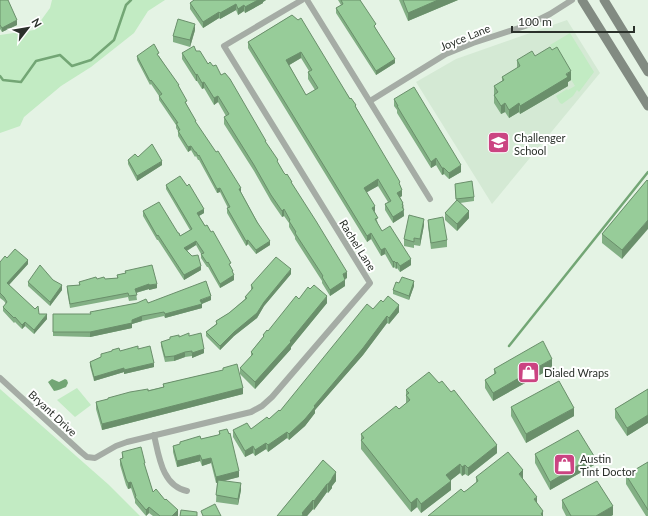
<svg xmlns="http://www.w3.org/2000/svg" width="648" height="516" viewBox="0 0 648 516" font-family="Lato,sans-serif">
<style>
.built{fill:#d4e9d4}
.green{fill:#c2ebc3}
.water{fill:#73a675}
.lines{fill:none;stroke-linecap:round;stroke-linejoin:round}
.stream{stroke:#73a675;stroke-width:2.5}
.minor{stroke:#a5aca5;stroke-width:6}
.secondary{stroke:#828b82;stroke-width:9}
.wall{fill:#82af84;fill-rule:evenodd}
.shaded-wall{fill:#6a8f6b}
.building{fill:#97cc99;stroke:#6a8f6b;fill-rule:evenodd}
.labels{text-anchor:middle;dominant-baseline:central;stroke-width:4;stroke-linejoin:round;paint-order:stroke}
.street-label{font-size:11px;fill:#2a302a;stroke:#fff}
.poi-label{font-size:11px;fill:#2a302a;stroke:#fff;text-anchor:start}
</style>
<rect width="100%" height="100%" fill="#e4f3e4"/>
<path class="built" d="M567,20L600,73L492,204L416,82L456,59Z"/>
<g class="green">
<path d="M52,0H165L148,11L134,33L91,67L61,86L24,117L20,126L0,133V35L34,30L50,8Z"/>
<path d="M570,33L594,72L579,92L577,90L573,96L562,104L560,103L556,96L567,89L568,90L575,86L550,45Z"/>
<path d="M77,388L91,405L75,417L57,400Z"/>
<path d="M0,389L109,485L140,516H0Z"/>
</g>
<path class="water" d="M52,379L59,382L65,379L67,380L68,383L66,387C63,388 57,391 54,391L48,382Z"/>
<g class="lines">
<g class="stream">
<path d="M0,76L3,80L21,82L36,61L60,55L72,66L91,60L114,40L126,5L131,0"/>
<path d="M509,346L648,172"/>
</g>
<g class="minor">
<path d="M307,0L430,199"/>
<path d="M370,101L446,54L473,43L528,25L550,14L572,0"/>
<path d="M0,378L81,452L87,457L95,458L116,446L127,442L251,412L262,406L272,397L370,283L224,46L302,0"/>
<path d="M154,435C159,456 162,486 187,491"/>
</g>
<g class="secondary">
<path d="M582,0L648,106"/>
<path d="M604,0L648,72"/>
</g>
</g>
<g class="wall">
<path d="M0,0L17,25L2,32L0,29Z"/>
<path d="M194,0H266L263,2V3L245,13L244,11L238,15L236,10L220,19L219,18L203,28L190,9V3Z"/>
<path d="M338,0H360L395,63L376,75L336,13V8L341,5Z"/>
<path d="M399,0H458L408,21Z"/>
<path d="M292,15L356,107L400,187L402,196L400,197L403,203L404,216L393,223L385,210V204L388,202L378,186L366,192L375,212L378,224L382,231L411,265L400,272L397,268L396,269L394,267L393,268L385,254L381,256L371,239L367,242L248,48V42ZM301,58L309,71L308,72V79L315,90L306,95L289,65Z"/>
<path d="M195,30L190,47L173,42V36Z"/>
<path d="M196,51L208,64L213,66L221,75L266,143L284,173L292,184L347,278L345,279V286L330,296L322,283V281L295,239V237L289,227V223L284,216L282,217L271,201L254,171L224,124V117L226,116L218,102L214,105L204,88L202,89L197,81H196L182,59V53Z"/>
<path d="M137,56H159L179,88L187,105L196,123L241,192L270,245L256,254L248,244L246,246L227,213V208H228L220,192L217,193L199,160H198L196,156L195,157L191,150L188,152L178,136V131L176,128V125L159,100V96L151,84L150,85L137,60Z"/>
<path d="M535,56L571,80L568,82V86L520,114L519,112L509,118L505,112L501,114L494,103V86L502,81V77L517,68V60Z"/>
<path d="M394,99L461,172L449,179L444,174L442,175L436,165L431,168L397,113V110L394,106Z"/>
<path d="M138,157L162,165L137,181L128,164V160Z"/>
<path d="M647,180L622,259L602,243V234Z"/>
<path d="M455,184L474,197V201L460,203L469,218L457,231L445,220V213L456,202Z"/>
<path d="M166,185L204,213L199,216L231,267L234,280L220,288L208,267H207L201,258V254L196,245L187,251L201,270L184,280L158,240H157L143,216V211L180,236L190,230L166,189Z"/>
<path d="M428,220L447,240V247L431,249L428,226Z"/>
<path d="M424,225L420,246L414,245V248L404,246V239Z"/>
<path d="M7,258L28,264L9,285L39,314L47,319L34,334L25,326L22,329L15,322L14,323L3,311V307L6,304L4,301L0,298V262Z"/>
<path d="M125,271L157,288L149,290V289L136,293L137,300L129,301L128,297L70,308L67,291V286L79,285V282L105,279L117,278V275L125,273Z"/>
<path d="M291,274L264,306L257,318L234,336L220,350L206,336V332L216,324V321L229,313L245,299V297L251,290V285Z"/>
<path d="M28,282L62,290L50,306L28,286Z"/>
<path d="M399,283L414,286L409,300L393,294V290Z"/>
<path d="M299,299L327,303L291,347V349L255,389L240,374V368L251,357V352L263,337V335L268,331Z"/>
<path d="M211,300L202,304V308L165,318L164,316L142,321L132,324V328L90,337L53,336V314H90L137,303Z"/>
<path d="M373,309L399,312L389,324L387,323L363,355L315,410V413L305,426L289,440L287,438L268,452L266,449L255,456L253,453L245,457L233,437V430L251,429L269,419L280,411Z"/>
<path d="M189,336L204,353L192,358V356L185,357L174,361L165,362L161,346V342L179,337Z"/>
<path d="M138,349L154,367L124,374V372L94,381L90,366V362L101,357V354L120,351Z"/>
<path d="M223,368L243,394L102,430L96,409V402L163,387V384L223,370Z"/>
<path d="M552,368L493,401L485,388V380L494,374V369Z"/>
<path d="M648,389V423L627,436L615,418V409Z"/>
<path d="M406,390L497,453L468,476L465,474L462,476L460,473L451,480V490L421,513L417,507L411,512L361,449V434L399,409L406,404Z"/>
<path d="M511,407L574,416L526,443L511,416Z"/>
<path d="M219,431L239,477L223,481L241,490L238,505L216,502L217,482L216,483L211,463L202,466L200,461L177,467L173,452V446L180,445V442L201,439L218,435H219Z"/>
<path d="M122,452L145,467L153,492L178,516H153L149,513L146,516L135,503V500L131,488L128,489L126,485L120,465V459H122Z"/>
<path d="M535,454L594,465L550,490L535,463Z"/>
<path d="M323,460L336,481L332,486V488L328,493L327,492L314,510L313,509L307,516H277Z"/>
<path d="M648,462V516H646L626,484V475Z"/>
<path d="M476,477L523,479L537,503L543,516L464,492L467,490L476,483Z"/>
<path d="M562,500L613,515L611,516H566L562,508Z"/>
</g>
<g class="shaded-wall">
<path d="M258,0H266L263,2V3L245,13V7Z"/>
<path d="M438,0H458L408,21V13Z"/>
<path d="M236,4V10L220,19V13Z"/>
<path d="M244,5V11L238,15V9Z"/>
<path d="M219,12V18L203,28V22Z"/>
<path d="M17,20V25L2,32V28Z"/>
<path d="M195,24V30L190,47V40Z"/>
<path d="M301,52V58L286,67V60Z"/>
<path d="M395,59V63L376,75V71Z"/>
<path d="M571,71V80L568,82V86L520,114V106Z"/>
<path d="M197,74V81H196V75Z"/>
<path d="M204,82V88L202,89V83Z"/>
<path d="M218,96V102L214,105V98Z"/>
<path d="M505,103V112L501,114V106Z"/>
<path d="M519,103V112L509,118V110Z"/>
<path d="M191,146V150L188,152V147Z"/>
<path d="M436,158V165L431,168V162Z"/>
<path d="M162,161V165L137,181V176Z"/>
<path d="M461,165V172L449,179V173Z"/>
<path d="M442,168H444V174L442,175Z"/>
<path d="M378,179V186L364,194V188Z"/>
<path d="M220,188V192L217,193V189Z"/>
<path d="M241,188V192L239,194V189Z"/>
<path d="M402,190V196L397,199V193Z"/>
<path d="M403,203L404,216L393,223V217L402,204Z"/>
<path d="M375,206V212L372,208Z"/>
<path d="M204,209V213L197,217V213Z"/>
<path d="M284,209V216L282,217V211Z"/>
<path d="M469,211V218L457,231V224Z"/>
<path d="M424,219V225L420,246V239Z"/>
<path d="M648,220V229L622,259V250Z"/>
<path d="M371,233V239L367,242V236Z"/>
<path d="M248,240V244L246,246V241Z"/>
<path d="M196,241V245L184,252V248Z"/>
<path d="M270,241V245L256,254V250Z"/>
<path d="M385,248V254L381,256V250Z"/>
<path d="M411,259V265L400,272V266Z"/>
<path d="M28,260V264L7,287V283Z"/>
<path d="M394,261V267L393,268V262Z"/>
<path d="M397,262V268L396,269V263Z"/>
<path d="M201,266V270L184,280V275Z"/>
<path d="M291,269V274L264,306L257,318L234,336L220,350V346L264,302Z"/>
<path d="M347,272V278L343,280V274Z"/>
<path d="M234,275V280L220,288V284Z"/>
<path d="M345,280V286L330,296V290Z"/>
<path d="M414,281V286L409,300V296Z"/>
<path d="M149,284V289L135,293V289Z"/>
<path d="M157,284V288L149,290V285Z"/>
<path d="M62,285V290L50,306V302Z"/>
<path d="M211,296V300L201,304H202V308L165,318V314Z"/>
<path d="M327,296V303L291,347V349L255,389V382L290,341Z"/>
<path d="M399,305V312L389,324V318Z"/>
<path d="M47,314V319L34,334V330Z"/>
<path d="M142,316V321L132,324V328L90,337V332L132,320Z"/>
<path d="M387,316V323L363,355L315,410V413L305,426L289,440V434L314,406Z"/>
<path d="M25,322V326L22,329V325Z"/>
<path d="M204,349V353L192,358V353Z"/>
<path d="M185,352V357L174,361V356Z"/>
<path d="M552,359V368L493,401V393Z"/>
<path d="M154,363V367L124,374V370Z"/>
<path d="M124,368V372L94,381V377Z"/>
<path d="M243,388V394L102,430V424Z"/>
<path d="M574,408V416L526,443V434Z"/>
<path d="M648,415V423L627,436V428Z"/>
<path d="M287,432V438L268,452V445Z"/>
<path d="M266,443V449L255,456V450Z"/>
<path d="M497,445V453L468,476V468Z"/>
<path d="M253,446V453L245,457V451Z"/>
<path d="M200,455V461L177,467V461Z"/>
<path d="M594,456V465L550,490V482Z"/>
<path d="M211,458V463L202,466V460Z"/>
<path d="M460,464V473L446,484V475Z"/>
<path d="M465,465V474L462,476V467Z"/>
<path d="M523,470V479L519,474Z"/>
<path d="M239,471V477L216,483V477Z"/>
<path d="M336,472V481L332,486V488L328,493V484Z"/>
<path d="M451,481V490L421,513V504Z"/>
<path d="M131,482V488L128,489V483Z"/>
<path d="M241,483V490L238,505V499Z"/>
<path d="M327,484V492L314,510V501Z"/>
<path d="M537,497V506L534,499Z"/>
<path d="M417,498V507L411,512V503Z"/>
<path d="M313,500V509L307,516H302V513Z"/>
<path d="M613,506V515L611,516H596Z"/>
<path d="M149,507V513L146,516V510Z"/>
<path d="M178,510V516H172Z"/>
<path d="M543,511V516H541V514Z"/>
</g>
<g class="building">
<path d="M0,0H8L17,20L2,28L0,25Z"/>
<path d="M194,0H258L245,7L244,5L238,9L236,4L220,13L219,12L203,22L190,3Z"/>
<path d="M341,0H360L376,24L374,26L395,59L376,71L336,8L343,4Z"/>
<path d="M403,0H438L408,13Z"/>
<path d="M292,15L298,20L301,18L350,99L351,98L356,105L355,106L400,182L399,183L402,190L397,193L403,203L402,204L403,206L402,207L404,210L393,217L385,204L391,201L378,179L364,188L375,206L372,208L378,218L375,219L382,231L390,226L411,259L400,266L397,262L396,263L394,261L393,262L385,248L381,250L371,233L367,236L248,42ZM301,52L312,70L308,72L318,88L306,95L286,60Z"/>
<path d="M178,19L195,24L190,40L173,36Z"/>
<path d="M154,44L159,53L157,54L179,85H178L187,101L185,102L196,121H195L216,152L218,151L241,188L239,189L257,222L270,241L256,250L248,240L246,241L227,208L230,207L220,188L217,189L199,155L198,156L196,152H195L191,146L188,147L178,131L180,130L176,123H178L159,96L162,94L151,80L150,81L137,56Z"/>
<path d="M194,46L196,51H200L208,64L210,62L213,66L216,65L221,75L225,73L230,79L266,141H265L278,160L277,161L284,173L286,175L287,174L292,182H291L316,221L347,272L343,274L345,280L330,290L322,277L323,276L295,233L296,232L289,221L290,220L284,209L282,211L271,195L254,165L224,117L229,114L218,96L214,98L204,82L202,83L197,74L196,75L182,53Z"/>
<path d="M550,47L552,50L557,47L571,71L566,74L568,77L520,106L519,103L509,110L505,103L501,106L494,95L498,92L494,86L504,80L502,77L520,66L517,60L532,51L535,56Z"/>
<path d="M414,87L461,165L449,173L444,168H442L436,158L431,162L397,106H398L394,99Z"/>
<path d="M152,144L162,161L137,176L128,160L135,154L138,157Z"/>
<path d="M180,176L187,186L189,184L204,209L197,213L205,226L207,225L211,232L213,231L231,263L229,264L233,271H232L234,275L220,284L208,262L207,263L201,254L204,253L196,241L184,248L192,256L198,255L201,266L184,275L158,235L157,236L143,211L159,202L178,233H179L180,236L192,229L166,185Z"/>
<path d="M647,180L648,181V220L622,250L602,234Z"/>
<path d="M472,181L474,197L456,199L455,184Z"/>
<path d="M457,200L469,211L457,224L445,213Z"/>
<path d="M409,215L424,219L420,239L414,238V242L404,239Z"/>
<path d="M443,217L447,240L431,243L428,220Z"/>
<path d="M15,249L28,260L7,283L35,309L38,306L39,314H47L34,330L25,322L22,325L15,317L14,318L3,307L7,302L4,297L0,293V262L5,256L7,258Z"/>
<path d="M276,257L291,269L264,302L257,313L234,332L220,346L206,332L217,324L216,321L229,313L247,298L245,297L253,288L251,285Z"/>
<path d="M40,265L53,280L62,285L50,302L28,282Z"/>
<path d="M152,265L157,284L149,285V284L135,289L137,295L129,296L128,293L70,304L67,286L80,285L79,282L96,277L97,279L104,277L105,279L118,278L117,275L126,273L125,271Z"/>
<path d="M402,277L414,281L409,296L393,290L396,282L399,283Z"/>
<path d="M206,281L211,296L200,300L202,304L165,314L164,312L142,316L132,320V323L90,332H53V314H91L90,312L137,303L146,299L148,303Z"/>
<path d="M314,285L327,296L290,341L291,342L255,382L240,368L253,354L251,352L264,336L263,335L267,330L268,331L296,296L299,299L308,287L310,289Z"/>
<path d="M388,296L399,305L389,318L387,316L363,348L314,406L315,407L305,419L289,434L287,432L268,445L266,443L255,450L253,446L245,451L233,430L247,423L251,429L267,417L269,419L279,410L280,411L367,304L373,309L381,300L383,302Z"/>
<path d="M189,333V336L201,333L204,349L192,353V351L185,352L174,356L165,357L161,342L170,339V337L179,335V337Z"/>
<path d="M543,341L552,359L493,393L485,380L496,373L494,369Z"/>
<path d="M138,346V349L150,346L154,363L124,370V368L94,377L90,362L101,357V354L112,351V350L119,348L120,351Z"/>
<path d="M237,364L243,388L102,424L96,402L108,399V398L130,392L148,389V391L164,387L163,384L223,370V368Z"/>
<path d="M429,372L439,383L442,381L451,392L454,390L497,445L468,468L465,465L462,467L460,464L446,475L451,481L421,504L417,498L411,503L361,440L364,438L361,434L396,406L399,409L410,400L406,395L409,393L406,390Z"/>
<path d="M559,381L574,408L526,434L511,407Z"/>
<path d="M648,389V415L627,428L615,409Z"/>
<path d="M227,429L229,434L230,433L239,471L216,477L211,458L202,460L200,455L177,461L173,446L180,444V442L200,436L201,439L218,435L220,434L219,431Z"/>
<path d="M578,430L594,456L550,482L535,454Z"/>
<path d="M141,447L145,463H144L153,492L156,489L165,500L166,499L178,510L172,516H160L149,507L146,510L135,497L136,496L131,482L128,483L126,479L120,459L123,458L122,452Z"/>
<path d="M508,452L523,470L519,474L537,497L534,499L543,511L541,514L543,516H428L461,489L464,492L467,490L478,481L476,477Z"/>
<path d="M323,460L336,472L332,478V479L328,484H327L314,501L313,500L302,513L303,514L302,516H277Z"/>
<path d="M648,462V510L626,475Z"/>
<path d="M218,480L241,483L238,499L216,495Z"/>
<path d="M597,481L613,506L596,516H571L562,500Z"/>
<path d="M215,504L221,516H203L201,511Z"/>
<path d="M181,510L197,512V516H180Z"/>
</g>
<defs>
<symbol id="school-square" viewBox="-11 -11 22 22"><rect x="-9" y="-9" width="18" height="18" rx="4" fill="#cb4482" stroke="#fff"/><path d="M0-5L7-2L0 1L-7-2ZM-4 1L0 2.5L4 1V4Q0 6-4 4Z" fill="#fff"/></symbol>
<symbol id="shop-square" viewBox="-11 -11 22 22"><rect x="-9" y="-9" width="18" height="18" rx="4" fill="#cb4482" stroke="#fff"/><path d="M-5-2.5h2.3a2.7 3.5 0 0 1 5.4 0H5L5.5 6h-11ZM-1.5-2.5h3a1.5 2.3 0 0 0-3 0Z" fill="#fff"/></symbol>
</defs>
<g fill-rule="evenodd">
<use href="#school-square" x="486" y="130" width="25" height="25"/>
<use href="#shop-square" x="516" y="360" width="25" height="25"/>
<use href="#shop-square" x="552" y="452" width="25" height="25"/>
</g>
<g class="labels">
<g class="street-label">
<text transform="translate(465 37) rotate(-22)">Joyce Lane</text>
<text transform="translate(358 245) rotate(58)">Rachel Lane</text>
<text transform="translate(53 413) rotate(43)">Bryant Drive</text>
</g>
<g class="poi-label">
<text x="514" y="137">Challenger<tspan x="514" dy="13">School</tspan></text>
<text x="544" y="372">Dialed Wraps</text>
<text x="580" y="458">Austin<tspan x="580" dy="13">Tint Doctor</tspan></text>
</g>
</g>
<g transform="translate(28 28) rotate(59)" stroke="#ffffff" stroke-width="3" paint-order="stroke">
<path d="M0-3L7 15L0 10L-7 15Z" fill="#2a302a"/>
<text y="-6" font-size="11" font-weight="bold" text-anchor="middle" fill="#2a302a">N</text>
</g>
<path d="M512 26v6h122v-6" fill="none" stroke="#2a302a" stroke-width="2"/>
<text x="518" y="26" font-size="12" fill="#2a302a" stroke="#ffffff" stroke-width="3" paint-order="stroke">100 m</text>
</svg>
